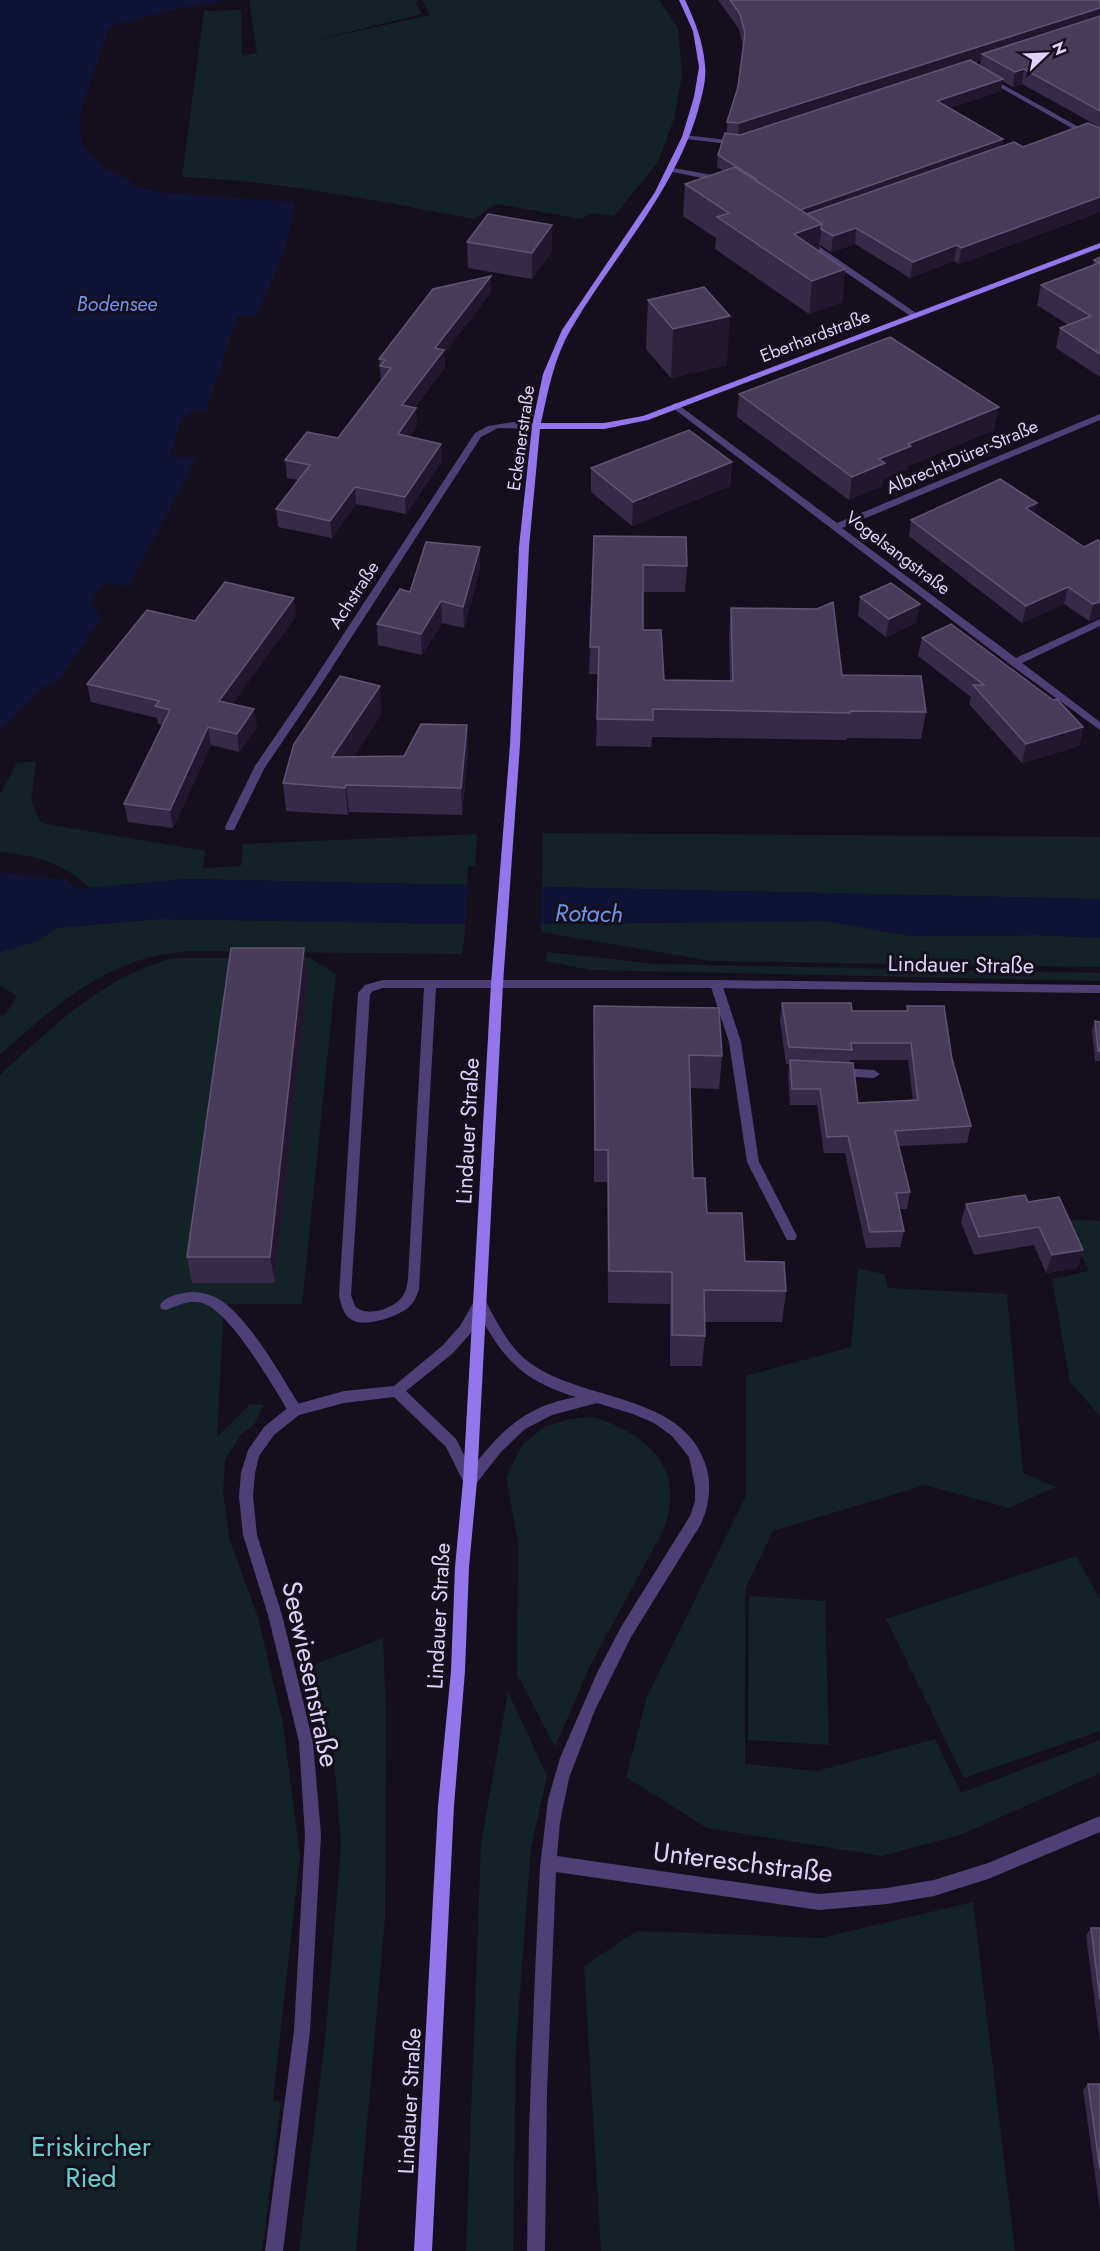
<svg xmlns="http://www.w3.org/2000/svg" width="1100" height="2251" viewBox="0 0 1100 2251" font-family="Jost,sans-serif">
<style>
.green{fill:#132226}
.water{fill:#0f1436}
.pier{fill:#150f1d}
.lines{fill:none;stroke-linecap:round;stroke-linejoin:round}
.lane{fill:#4e4076;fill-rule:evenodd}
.street{fill:#4e4076;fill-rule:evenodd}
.secondary{fill:#9375ec;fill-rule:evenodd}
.wall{fill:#372a48;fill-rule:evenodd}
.shaded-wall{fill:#22172f}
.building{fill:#493c5b;stroke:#605374;stroke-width:1.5}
.labels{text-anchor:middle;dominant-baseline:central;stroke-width:6;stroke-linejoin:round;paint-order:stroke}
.far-street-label{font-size:18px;fill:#dfd1f9;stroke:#150f1d}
.far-water-label{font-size:20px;font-style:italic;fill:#6d93eb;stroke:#150f1d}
.street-label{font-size:22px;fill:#dfd1f9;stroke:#150f1d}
.water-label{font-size:24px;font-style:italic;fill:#6d93eb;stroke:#150f1d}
.near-street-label{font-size:27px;fill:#dfd1f9;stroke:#150f1d}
.near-park-label{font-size:27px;fill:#68cecc;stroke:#150f1d}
</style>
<rect width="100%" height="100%" fill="#150f1d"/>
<g class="green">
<path d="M249,0H418L416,3L422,14L295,45L430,15L422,0H659L678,28L682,76L674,119L658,162L614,216L591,213L582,219L496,204L474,219C377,201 281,181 182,177L204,11L241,10L242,56L257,53Z"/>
<path d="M36,761L31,801L41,823L205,851L203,868L241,866L243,844L477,834L475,866H468L467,885L187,879L89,888C65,863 35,855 0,852V794L17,763Z"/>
<path d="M543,833L1100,837V899L542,887Z"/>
<path d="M159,919L466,924L462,954L188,951C175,953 160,954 147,958C88,975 44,1015 0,1055V1017L6,1014L17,996L0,985V952L40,940L55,928Z"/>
<path d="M825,921L913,936L1037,935L1100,938V967L711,961L541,932V924Z"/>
<path d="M547,952L656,964L1100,973V981L591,970L545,961Z"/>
<path d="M174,958H310L336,974L302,1304H224L217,1437L250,1404L264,1405L255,1423L240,1436L225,1460L223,1494L230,1541L258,1617L283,1724L300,1856L273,2100L281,2102L262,2251H0V1075C51,1028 104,976 174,958Z"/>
<path d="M1064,1219L1100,1221V1416L1070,1382L1052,1279L1089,1271Z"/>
<path d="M858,1269L885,1274L888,1288L1007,1294L1023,1473L1056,1487L1009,1508L925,1485L773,1531L745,1589V1764L817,1771L935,1739L961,1793L1100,1740V1773L960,1835L882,1856L707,1828L626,1777L647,1697L746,1496V1376L851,1347Z"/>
<path d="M594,1417C650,1436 685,1467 664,1529L590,1666L555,1747L517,1674L518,1542L506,1477L523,1444L546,1426L570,1419Z"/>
<path d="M1076,1556L1100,1599V1731L964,1778L886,1619Z"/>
<path d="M749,1596L825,1601L829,1745L748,1740Z"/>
<path d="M383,1638L386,1712L385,1918L356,2251H299L326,2031L341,1844L333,1748L313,1665Z"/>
<path d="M508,1692L547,1776L531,1848L516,2045L513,2251H466L481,1843Z"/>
<path d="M973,1902L1015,2251H601L584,1966L637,1931L821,1938Z"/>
</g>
<g class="water">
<path d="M0,0H226L167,11L109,27L79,116L82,145L104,169L128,179L135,187L166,193L295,202L285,251L256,316L238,315L206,411H191L182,419L169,457H197L129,586L102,584L91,603L101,618L58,681L43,687L0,730Z"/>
<path d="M0,872L66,880L78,889L187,879L1100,899V938L1037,935L913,936L825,921L466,924L159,919L55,928L40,940L0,952Z"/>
</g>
<path class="pier" d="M468,882L542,883L541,926L465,927Z"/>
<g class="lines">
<g class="lane">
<path d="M383,980H497L503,984L497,988H436L419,1289C417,1295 415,1301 410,1306C400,1316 365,1328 352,1320C343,1315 341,1304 339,1295L358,993L365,985ZM383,988H424L408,1279C407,1285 406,1292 402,1297C393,1309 366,1318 355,1306L351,1295L370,994L373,991Z"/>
<path d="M716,980L722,984L741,1042L759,1162L797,1236L795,1240H787L747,1162L729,1042L710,984Z"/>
<path d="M840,1068L874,1070L880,1074L874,1078L840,1076L834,1072Z"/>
<path d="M191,1292C202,1292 213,1295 222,1301C252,1323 280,1374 300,1406L302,1410L300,1414L295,1416L290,1414C274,1388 230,1310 202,1303C189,1299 177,1306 166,1310L161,1309L160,1305C165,1296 181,1293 191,1292Z"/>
</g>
<g class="street">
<path d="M989,77L1100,139V144L987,80L986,79Z"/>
<path d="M683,135L737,141L741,143L737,145L686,139H683Z"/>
<path d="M668,167L712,175L723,184L716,186L707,179L668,171Z"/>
<path d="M811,245H817L919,315L912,317L811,249Z"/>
<path d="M676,403L837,523L1100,414V420L842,528L1016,658L1100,619V626L1022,663L1100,722V730L1011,665L673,408V404Z"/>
<path d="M513,422L536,423L540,426L536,429L498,428L481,437L320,686L264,769L234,830H226L225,827L255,766L311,684L475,433L488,426Z"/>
<path d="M497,980H716L1100,985V993L716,988H497L491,984Z"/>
<path d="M480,1299L485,1300C497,1322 509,1348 530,1363C583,1402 684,1393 706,1466C712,1486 709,1505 701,1524L631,1637L595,1710L569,1778L560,1822L557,1856L819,1894L887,1888L934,1880L988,1863L1100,1816V1832L988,1879L934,1896L887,1904L819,1910L556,1872L547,2092L545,2251H527L529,2132L535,1974L540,1867L548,1800L560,1758L597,1673L621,1627L690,1516L695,1501V1486L689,1457L672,1436L654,1423L633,1414L597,1403L552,1415L525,1429L501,1452L475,1485L470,1487L465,1485L446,1447L394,1397L344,1403L299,1415L274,1435L259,1456L255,1473L253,1496L257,1535L282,1615L313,1742L321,1835L310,2031L283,2251H265L294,2031L305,1835L299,1742L268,1615L243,1535L239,1496L241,1473L248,1450L264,1427L290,1406L344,1391L394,1386L442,1346L460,1326L475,1300ZM480,1316C506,1363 525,1381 576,1397C525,1406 502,1430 471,1469L456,1439L406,1391L452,1354L470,1334Z"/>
</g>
<path class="secondary" d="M679,0H685C695,21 703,41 705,65C707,80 701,99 697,114C672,195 613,257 571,329C554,358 548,391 541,423H604L643,416L1100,243V248L648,420L604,429H540L529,547L520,745L503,984L477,1481L469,1567L465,1671L454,1806L432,2251H414L438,1806L451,1671L455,1567L463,1481L491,984L510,745L519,547L532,426L543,374L562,330L655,192L682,137L694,97L699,67L693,31Z"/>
</g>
<g class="wall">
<path d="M718,0H1100V212L959,264L954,261L910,278L855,244L831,252L820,245L819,251L845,269L842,302L809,314L715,249L716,238L683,216L685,184L723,171L717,167L718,155L727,134V122L738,87L743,46L739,29ZM981,60L980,66L973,63ZM1002,81L1013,87L1022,84L1098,126V127L1023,147L1002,146L1003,139L950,108L1001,91Z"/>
<path d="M467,242L552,251L532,279L468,268Z"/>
<path d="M1100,257V377L1056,348L1060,328L1068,325L1037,305L1041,285L1093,265L1094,260Z"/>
<path d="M491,292L444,354L445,367L414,408L417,425L409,437L441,444L442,461L406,514L356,504L332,538L278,527L276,509L298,480L287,478L285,460L338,438L381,381L379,359Z"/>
<path d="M648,300L727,365L671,378L646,349Z"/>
<path d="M739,394L994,430L908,466V469L883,479L882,486L849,500L737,417Z"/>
<path d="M732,462L730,486L632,526L591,492V468Z"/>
<path d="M1037,503L1034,514L1084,547L1100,617L1089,621L1064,604L1022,623L909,536L911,520Z"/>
<path d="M594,536L687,566L685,592H643V630L664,680L730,681L729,635L731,608L842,675L926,712L921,739L847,738L846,740L652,737L651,747L596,746L598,674H589Z"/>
<path d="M480,568L464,628L442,623L422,655L378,645L377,624L410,592Z"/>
<path d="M860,597L920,604L916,623L886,637L858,616Z"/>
<path d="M296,616L232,704L257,727L239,752L211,745L173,828L128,822L124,804L163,725L158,724L157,718L91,702L87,684L195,621Z"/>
<path d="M922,638L1083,727L1079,746L1022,763L969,704L971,697L918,656Z"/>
<path d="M382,713L353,757L404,756L467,725L468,752L462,815L349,812L348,815L286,811L283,783Z"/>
<path d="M304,948L308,975L275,1283H192L187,1257Z"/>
<path d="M782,1003L852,1011H906L907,1006L952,1059L971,1126L967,1143L899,1146L910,1192L907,1209H899L904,1231L900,1247L866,1248L845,1153H824L817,1105H790L788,1076L789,1064H786L780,1020ZM850,1060H908L913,1101L858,1103L850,1063Z"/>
<path d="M594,1006L722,1056L719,1089L690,1088L693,1178L707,1213L745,1261L786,1291L782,1322H705V1336L702,1366H670V1304L608,1303L607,1182H594Z"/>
<path d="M1095,1021L1100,1022V1061H1095L1092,1031Z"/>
<path d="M1028,1202L1083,1250L1077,1268L1046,1273L1034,1245L974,1255L961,1222L966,1204Z"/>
<path d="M1091,1928H1100V2041L1086,1936Z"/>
<path d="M1088,2084H1100V2210L1083,2090Z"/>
</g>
<g class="shaded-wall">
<path d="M1100,8V22L982,54L981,60L738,139L739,123Z"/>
<path d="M1024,69L1022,84L1013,87L1015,72Z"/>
<path d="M1003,79L1001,91L936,113L937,101Z"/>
<path d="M1003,139L1001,151L807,220L791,213Z"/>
<path d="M1100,197V212L959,264L961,248Z"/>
<path d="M822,224L818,257L794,234Z"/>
<path d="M552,225V251L532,279V253Z"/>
<path d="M856,228L855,244L831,252L833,236Z"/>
<path d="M957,245L954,261L910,278L913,262Z"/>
<path d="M845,269L842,302L809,314L812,281Z"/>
<path d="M491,276V292L444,354L445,367L403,422L402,405L435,348Z"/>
<path d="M730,316L727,365L671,378L673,329Z"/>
<path d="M999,407L994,430L908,466V469L883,479L882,486L849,500L852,477L879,459L908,444Z"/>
<path d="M416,408L417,425L399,451L398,434Z"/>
<path d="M441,444L442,461L406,514L405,497Z"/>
<path d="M732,462L730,486L632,526L633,502Z"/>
<path d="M355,487L356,504L332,538L330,521Z"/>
<path d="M1037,503L1033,520L1026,508Z"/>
<path d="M480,547V568L464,628L463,607Z"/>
<path d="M1068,587L1064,604L1022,623L1026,606Z"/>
<path d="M294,598L296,616L222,719L219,701Z"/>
<path d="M441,601L442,623L422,655L421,634Z"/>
<path d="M1100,602V617L1089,621L1093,604Z"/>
<path d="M920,604L916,623L886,637L889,619Z"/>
<path d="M380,686L382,713L335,784L332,757Z"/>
<path d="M254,709L257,727L239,752L237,734Z"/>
<path d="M467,725L468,752L462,815L461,788Z"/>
<path d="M208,727L211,745L173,828L170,810Z"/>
<path d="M1083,727L1079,746L1022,763L1026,744Z"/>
<path d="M346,785L349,812L348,815L345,788Z"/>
<path d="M304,948L308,975L275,1283L270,1257Z"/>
<path d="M1083,1250L1077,1268L1046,1273L1052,1255Z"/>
</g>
<g class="building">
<path d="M730,0H1100V8L739,123L727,122L738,87L745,33L740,14Z"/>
<path d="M1100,16V111L1024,69L1015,72L982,54Z"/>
<path d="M970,60L1003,79L937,101L1003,139L800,210L755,180L756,179L718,155L725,133L740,135Z"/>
<path d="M1088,123L1100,128V197L961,248L957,245L913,262L856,228L833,236L821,229L822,224L807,214L1014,142L1023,147Z"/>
<path d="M735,167L822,224L794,234L845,269L812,281L717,217L729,213L685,184Z"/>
<path d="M488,214L552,225L532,253L467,242Z"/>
<path d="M1100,257V354L1060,328L1091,316L1041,285L1099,263L1094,260Z"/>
<path d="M491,276L435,348L444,350L402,405L416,408L398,434L441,444L405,497L355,487L330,521L276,509L310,465L285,460L307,432L338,438L391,368L380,366L385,360L379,359L433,289Z"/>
<path d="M704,287L730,316L673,329L648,300Z"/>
<path d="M890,337L999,407L908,444L911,446L879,459L885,463L852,477L739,394Z"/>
<path d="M689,430L732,462L633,502L591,468Z"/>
<path d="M1000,479L1037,503L1026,508L1084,547L1098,540L1100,542V602L1093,604L1068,587L1026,606L911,520Z"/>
<path d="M594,536L686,537L687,566L643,565V630H661L664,680L733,681L731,608L817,609L833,602L842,675L921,676L926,712L850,711V713L653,709V720L597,719L599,647H590Z"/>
<path d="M426,542L480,547L463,607L441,601L421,634L377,624L400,589L410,592Z"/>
<path d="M225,582L294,598L219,701L254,709L237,734L208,727L170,810L124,804L170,710L155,706L159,701L87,684L147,610L195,621Z"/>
<path d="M891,583L920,604L889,619L860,597Z"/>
<path d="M951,624L1053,700L1057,699L1083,727L1026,744L973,685H984L922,638Z"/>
<path d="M340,676L380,686L332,757L404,756L421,724L467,725L461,788L346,785L345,788L283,783L294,744Z"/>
<path d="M231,948H304L270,1257H187Z"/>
<path d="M782,1003H851L852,1011H908L907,1006H944L952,1059L971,1126L895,1131L910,1192L896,1193L904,1231L870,1232L848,1136L827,1137L820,1089H792L790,1060L853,1063L858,1103L918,1100L911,1043H851L852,1050L789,1047Z"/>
<path d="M594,1006L719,1008L722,1056L689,1055L693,1178H705L707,1213H742L745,1261L784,1262L786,1291L704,1290L705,1336L672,1335V1272L609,1271L608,1150H595Z"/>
<path d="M1095,1021L1100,1022V1051H1098Z"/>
<path d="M1025,1195L1028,1202L1059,1197L1083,1250L1052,1255L1039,1227L979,1237L966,1204Z"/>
<path d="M1091,1928H1100V1999Z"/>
<path d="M1088,2084H1100V2170Z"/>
</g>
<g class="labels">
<g class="far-street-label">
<text transform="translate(815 336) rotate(-21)">Eberhardstraße</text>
<text transform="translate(521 438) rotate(-82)">Eckenerstraße</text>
<text transform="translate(962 457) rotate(-23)">Albrecht-Dürer-Straße</text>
<text transform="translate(898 553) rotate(37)">Vogelsangstraße</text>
<text transform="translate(354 595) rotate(-57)">Achstraße</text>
</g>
<g class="far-water-label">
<text x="117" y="304">Bodensee</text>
</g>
<g class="street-label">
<text transform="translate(961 964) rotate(1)">Lindauer Straße</text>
<text transform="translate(467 1131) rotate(-87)">Lindauer Straße</text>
<text transform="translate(438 1616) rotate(-87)">Lindauer Straße</text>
<text transform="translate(409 2101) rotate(-87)">Lindauer Straße</text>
</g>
<g class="water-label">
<text transform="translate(589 913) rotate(1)">Rotach</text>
</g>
<g class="near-street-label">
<text transform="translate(311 1674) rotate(78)">Seewiesenstraße</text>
<text transform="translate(743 1862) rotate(7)">Untereschstraße</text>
</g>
<g class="near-park-label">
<text x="91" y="2146">Eriskircher<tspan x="91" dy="31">Ried</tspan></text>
</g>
</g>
<g transform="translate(1046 54) rotate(67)" stroke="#150f1d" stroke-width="4.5" paint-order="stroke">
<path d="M0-4.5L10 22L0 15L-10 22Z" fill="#dfd1f9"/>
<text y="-9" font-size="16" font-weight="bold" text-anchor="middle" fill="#dfd1f9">N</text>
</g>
</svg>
